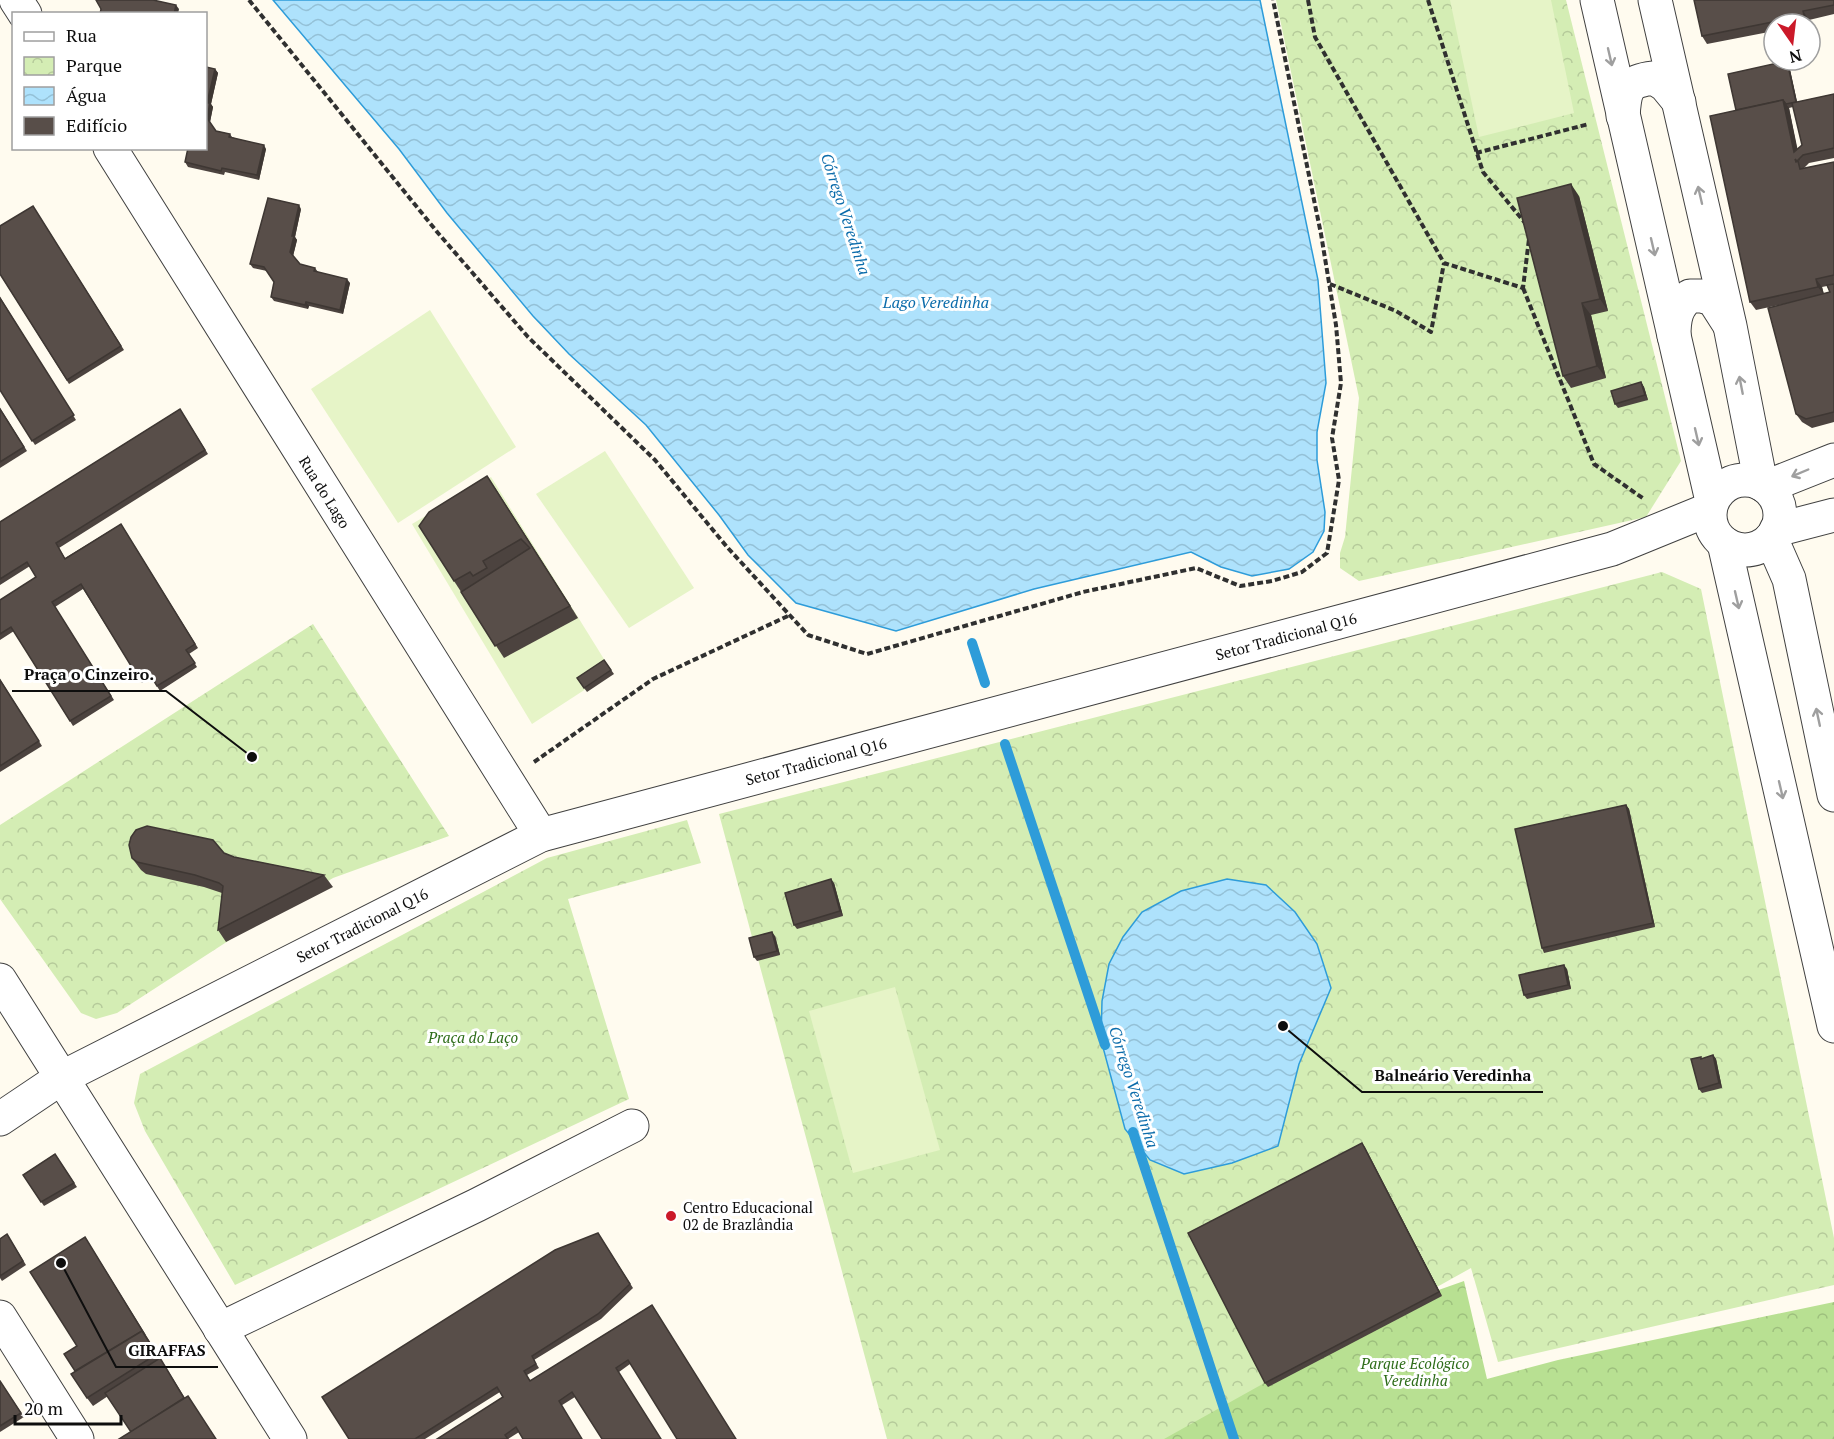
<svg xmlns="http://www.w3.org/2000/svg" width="1834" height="1439" viewBox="0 0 1834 1439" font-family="'PT Serif',serif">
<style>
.forest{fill:url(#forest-crowns)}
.park{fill:url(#park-crowns)}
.pitch{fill:#e6f4c7}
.water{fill:url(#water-waves);stroke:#2e9cd9;stroke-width:1.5}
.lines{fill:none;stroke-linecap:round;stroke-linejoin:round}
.stream{stroke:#2e9cd9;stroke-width:10}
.minor-casing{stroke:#414141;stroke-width:35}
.path{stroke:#303030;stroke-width:4;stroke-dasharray:6 3;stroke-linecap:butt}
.minor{stroke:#fff;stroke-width:33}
.wall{fill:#4c433f;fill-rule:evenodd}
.shaded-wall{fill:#3e3733}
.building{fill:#584e49;stroke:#3e3733;stroke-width:1.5}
.oneway{stroke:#9f9f9f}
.poi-dot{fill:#cb1929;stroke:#fff;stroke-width:2}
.labels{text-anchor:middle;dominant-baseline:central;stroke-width:6;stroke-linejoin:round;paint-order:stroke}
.street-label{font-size:15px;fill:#0e0e0e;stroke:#fff}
.park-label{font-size:15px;font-style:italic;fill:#2d6c18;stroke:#fff}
.poi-label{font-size:15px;fill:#0e0e0e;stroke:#fff;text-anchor:start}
.water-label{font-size:16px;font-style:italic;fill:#0b6cab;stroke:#fff}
.leader{fill:none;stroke:#0e0e0e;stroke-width:2}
.callout-dot{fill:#0e0e0e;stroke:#fff;stroke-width:2}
.callout-label{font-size:16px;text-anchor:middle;font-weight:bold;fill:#0e0e0e;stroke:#fff;stroke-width:6;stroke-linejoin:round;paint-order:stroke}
</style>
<defs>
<pattern id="forest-crowns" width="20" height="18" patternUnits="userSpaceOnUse" patternTransform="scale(1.5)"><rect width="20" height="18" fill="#b8e092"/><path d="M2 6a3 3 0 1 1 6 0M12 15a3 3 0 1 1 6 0" fill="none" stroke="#9dbf7d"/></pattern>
<pattern id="park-crowns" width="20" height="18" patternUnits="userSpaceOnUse" patternTransform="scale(1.5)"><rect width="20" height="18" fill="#d4edb4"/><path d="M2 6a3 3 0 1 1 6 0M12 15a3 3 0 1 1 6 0" fill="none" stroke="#b5ca9a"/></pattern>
<pattern id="water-waves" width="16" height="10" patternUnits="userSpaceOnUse" patternTransform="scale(1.5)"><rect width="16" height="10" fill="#aee2fc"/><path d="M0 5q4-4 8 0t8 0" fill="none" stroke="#94c1d7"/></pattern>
</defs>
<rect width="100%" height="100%" fill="#fffbef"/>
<path class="forest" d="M1464,1281L1487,1379L1558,1360L1834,1302V1439H1153L1430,1293Z"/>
<g class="park">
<path d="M1276,0H1566L1681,461L1646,517L1359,581L1340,568V553L1345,537L1359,398Z"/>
<path d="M1662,572L1701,589L1834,1238V1285L1498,1362L1471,1268L1164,1439H887L719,814Z"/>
<path d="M313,624L449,836L333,878L242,932L117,1013L96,1019L81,1013L0,899V825Z"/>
<path d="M687,820L701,863L568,899L629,1099L235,1285L145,1131L134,1103L140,1074L547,858Z"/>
</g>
<g class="pitch">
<path d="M1450,0H1551L1574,113L1479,137Z"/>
<path d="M430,310L516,447L398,523L311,389Z"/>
<path d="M605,451L694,588L629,628L536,494Z"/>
<path d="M491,477L612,672L532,724L412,524Z"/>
<path d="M895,987L940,1150L853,1173L809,1011Z"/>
</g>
<g class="water">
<path d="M273,0H1260L1318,280L1326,383L1317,432V460L1325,512L1324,531L1313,552L1289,569L1252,576L1221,567L1191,552L1034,589L896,631L796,603L748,555L719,515L646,425L569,354L533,316L447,213L399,149Z"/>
<path d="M1227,879L1266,885L1295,912L1317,944L1331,988L1299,1064L1278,1146L1232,1163L1184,1174L1150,1160L1125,1129L1101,1040L1102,1001L1109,964L1123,937L1142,912L1181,891Z"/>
</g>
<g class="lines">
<g class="stream">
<path d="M972,643L985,683"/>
<path d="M1005,744L1105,1045"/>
<path d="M1133,1132L1234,1439"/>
</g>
<defs>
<g id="minor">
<path d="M16,0L25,14"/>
<path d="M1597,0L1712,501"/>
<path d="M1655,0L1730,326L1761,484"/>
<path d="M1623,116C1625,90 1626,81 1654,78L1665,85L1679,102"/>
<path d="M110,148L541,835"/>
<path d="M1674,336C1674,319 1676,306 1690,296H1702L1713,299L1729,324"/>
<circle cx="1745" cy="515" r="35"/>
<path d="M1766,487L1834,460"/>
<path d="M1776,530L1834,515"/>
<path d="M1771,538L1789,579L1834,795"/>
<path d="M1724,543L1834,1026"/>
<path d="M0,980L290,1439"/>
<path d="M0,1119L61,1078L541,835L1612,549L1710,509"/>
<path d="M0,1317L77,1439"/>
<path d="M220,1329L477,1205L632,1126"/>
</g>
</defs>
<use href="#minor" class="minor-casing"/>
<g class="path">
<path d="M249,0L438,233L528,337L655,460L727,547L808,635L867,654L1083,592L1196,568L1240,586L1272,581L1302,572L1327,553L1339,480L1332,438L1341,383L1336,325L1321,234L1273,0"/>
<path d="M1308,0L1315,37L1444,263L1523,288L1529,239"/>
<path d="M1428,0L1483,172L1526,224"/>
<path d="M1476,153L1589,124"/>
<path d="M1330,284L1396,311L1431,332L1444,263"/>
<path d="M1523,288L1594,464L1644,499"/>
<path d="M534,762L653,679L790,615"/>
</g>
<use href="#minor" class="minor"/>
</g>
<g class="wall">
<path d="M1834,0V14L1809,20L1813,37L1810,38V24H1774V31L1707,44L1702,36Z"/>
<path d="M1789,65L1797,102L1834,94V158L1809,163L1804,168L1834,162V422L1812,428L1802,422L1796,414L1793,302L1756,310L1750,302L1736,110ZM1793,107L1802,145L1797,149L1789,108ZM1827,286L1830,292L1824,294L1822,287Z"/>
<path d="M215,69L218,73L211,104L213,107L210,122L216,131L230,134L232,137L266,149L259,180L225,172L224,175L188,167L185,162Z"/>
<path d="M1579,196L1608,311L1591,315L1606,378L1571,388L1563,376Z"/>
<path d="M33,206L124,350L69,384L0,274Z"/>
<path d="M301,209L295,237L297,240L293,256L300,264L315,268L318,272L350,283L343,314L309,306L308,309L274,301L271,297L274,282L267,271L253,268L250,264Z"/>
<path d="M0,297L76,420L35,445L0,390Z"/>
<path d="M1641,382L1644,387L1648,400L1618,408L1615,404Z"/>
<path d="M0,408L27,451L0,468Z"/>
<path d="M180,409L208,454L59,548L65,558L121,524L198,648L189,654L197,667L160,691L151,677L142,683L83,589L55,607L114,700L73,726L14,631L0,640V600L36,577L30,566L0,585V522Z"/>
<path d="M495,488L578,618L504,658L454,581Z"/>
<path d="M604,660L614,674L587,692L577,678Z"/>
<path d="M0,679L42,746L0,772Z"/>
<path d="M1626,805L1629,809L1655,927L1544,953L1542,948Z"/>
<path d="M224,853L234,857L324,875L333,887L226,942L218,930L222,893L204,887L146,874L141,870L132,858Z"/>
<path d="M834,883L843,916L797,929L794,925Z"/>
<path d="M775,936L780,955L757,961L754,957Z"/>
<path d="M1567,969L1571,989L1527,999L1524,995Z"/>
<path d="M1713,1055L1716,1059L1722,1088L1702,1093L1699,1089L1702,1059Z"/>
<path d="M1362,1143L1442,1296L1268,1387L1265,1383Z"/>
<path d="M55,1154L77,1187L44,1206L23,1175Z"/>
<path d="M598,1233L633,1288L601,1319L534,1360L539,1368L527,1375L530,1381L652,1305L630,1364L619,1372L575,1397L508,1439H437L503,1397L500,1392L425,1439H349Z"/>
<path d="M7,1234L26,1265L2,1281L0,1278V1239Z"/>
<path d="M85,1237L185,1398L131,1432L108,1396L93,1406L87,1398L75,1371Z"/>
<path d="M0,1381L24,1417L0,1432Z"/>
</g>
<g class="shaded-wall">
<path d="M176,5L179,9L178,14H174Z"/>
<path d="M1803,11L1809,20L1813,37L1810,33V24H1806Z"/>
<path d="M1787,61L1789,65L1798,106L1796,102Z"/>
<path d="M215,69L218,73L211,104L213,107L210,122L207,118V103Z"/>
<path d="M1783,100L1789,108L1800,161L1794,152Z"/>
<path d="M264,145L266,149L259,180L257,175Z"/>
<path d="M1571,184L1579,196L1608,311L1600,299Z"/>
<path d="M299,205L301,209L295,237L297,240L293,256L290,252L292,236Z"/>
<path d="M347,279L350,283L343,314L340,310Z"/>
<path d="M1816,279L1822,287L1824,295L1818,287Z"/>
<path d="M306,302L309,306L308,309L305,305Z"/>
<path d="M1582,303L1591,315L1606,378L1597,366Z"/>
<path d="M1641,382L1644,387L1648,400L1645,395Z"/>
<path d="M487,476L495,488L578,618L570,606Z"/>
<path d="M1626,805L1629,809L1655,927L1653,923Z"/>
<path d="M831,879L834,883L843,916L840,911Z"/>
<path d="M772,932L775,936L780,955L777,951Z"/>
<path d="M1564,965L1567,969L1571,989L1568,985Z"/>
<path d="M1713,1055L1716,1059L1722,1088L1719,1083Z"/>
<path d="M1362,1143L1365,1147L1442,1296L1439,1292Z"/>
</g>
<g class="building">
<path d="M96,0H153L176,5L174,14H100L101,9Z"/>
<path d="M1694,0H1834V5L1803,11L1806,24H1788L1787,19L1702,36Z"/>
<path d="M1787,61L1796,102L1786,104L1783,100L1736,110L1728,74Z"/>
<path d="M206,67L215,69L207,103H210L207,118L216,131L230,134L229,137L264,145L257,175L222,168L221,171L185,162L188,148H206Z"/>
<path d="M1834,94V148L1803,155L1797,161L1795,159L1796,162L1798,161L1800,169L1834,162V275L1816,279L1818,287L1750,302L1710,116L1783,100L1794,152L1802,145L1792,103Z"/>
<path d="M1571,184L1600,299L1582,303L1597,366L1563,376L1517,198Z"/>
<path d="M268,198L299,205L292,236H294L290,252L300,264L315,268L314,271L347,279L340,310L306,302L305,305L271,297L274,282L264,267L250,264Z"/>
<path d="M33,206L121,346L67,380L0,274V226Z"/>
<path d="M1834,284V412L1806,419L1796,414L1768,308L1830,292L1827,285Z"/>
<path d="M0,298L74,415L32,441L0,390Z"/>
<path d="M1641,382L1645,395L1615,404L1611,391Z"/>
<path d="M0,409L24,447L0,462Z"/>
<path d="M180,409L205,450L56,543L65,559L121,524L195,644L186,650L195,663L157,686L149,673L139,679L81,584L52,602L111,696L70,721L11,627L0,634V600L36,577L27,562L0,579V522Z"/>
<path d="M487,476L570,606L495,646L461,592L530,548L521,539L483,561L487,568L473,576L470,572L454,581L419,526L429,512Z"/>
<path d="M604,660L611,670L584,688L577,678Z"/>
<path d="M0,680L39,741L0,766Z"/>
<path d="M1626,805L1653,923L1542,948L1515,829Z"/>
<path d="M147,826L213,840L224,853L234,857L324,875L218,930L223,886L219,883L195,875L137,862L132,858L129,845L131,837L136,830Z"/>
<path d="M831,879L840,911L794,925L785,893Z"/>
<path d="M772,932L777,951L754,957L749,938Z"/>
<path d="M1564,965L1568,985L1524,995L1519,975Z"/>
<path d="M1713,1055L1719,1083L1699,1089L1691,1059L1701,1057V1059Z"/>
<path d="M1362,1143L1439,1292L1265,1383L1188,1233Z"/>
<path d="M55,1154L74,1183L41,1202L23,1175Z"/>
<path d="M598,1233L630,1284L598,1314L532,1356L536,1364L524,1371L530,1381L652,1305L736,1439H677L628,1360L616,1368L661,1439H602L572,1392L559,1401L582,1439H523L516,1427L505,1435L508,1439H437L503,1397L497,1387L415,1439H349L322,1397L555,1250Z"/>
<path d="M7,1234L23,1261L0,1276V1239Z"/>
<path d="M85,1237L145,1335L142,1331L75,1371L64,1354L77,1346L30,1272Z"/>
<path d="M142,1331L157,1354L87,1398L71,1374Z"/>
<path d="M160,1358L184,1398L131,1432L105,1393Z"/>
<path d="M0,1381L21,1413L0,1426Z"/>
<path d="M188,1396L216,1439H119Z"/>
</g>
<defs><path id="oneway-shaft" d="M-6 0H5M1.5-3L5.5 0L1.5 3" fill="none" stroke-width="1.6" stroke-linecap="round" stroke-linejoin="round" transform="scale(1.5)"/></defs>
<g class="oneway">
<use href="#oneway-shaft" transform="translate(1610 57) rotate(77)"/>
<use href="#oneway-shaft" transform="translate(1700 195) rotate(-103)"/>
<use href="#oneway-shaft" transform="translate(1653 247) rotate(77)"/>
<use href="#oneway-shaft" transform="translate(1741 385) rotate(-101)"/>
<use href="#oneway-shaft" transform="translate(1697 437) rotate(77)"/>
<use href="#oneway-shaft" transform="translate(1800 473) rotate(157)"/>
<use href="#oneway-shaft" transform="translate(1737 600) rotate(77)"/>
<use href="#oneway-shaft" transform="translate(1818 717) rotate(-102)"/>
<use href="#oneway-shaft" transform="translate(1781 790) rotate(77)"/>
</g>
<circle class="poi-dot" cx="671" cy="1216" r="6"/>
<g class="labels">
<g class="street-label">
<text transform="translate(325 492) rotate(58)">Rua do Lago</text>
<text transform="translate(1286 636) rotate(-15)">Setor Tradicional Q16</text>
<text transform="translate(816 761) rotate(-15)">Setor Tradicional Q16</text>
<text transform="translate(362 925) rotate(-27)">Setor Tradicional Q16</text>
</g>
<g class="park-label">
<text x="473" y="1037">Praça do Laço</text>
<text x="1415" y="1363">Parque Ecológico<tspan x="1415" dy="17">Veredinha</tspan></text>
</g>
<g class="poi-label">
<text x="683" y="1207">Centro Educacional<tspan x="683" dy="17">02 de Brazlândia</tspan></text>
</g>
<g class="water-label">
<text transform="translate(846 214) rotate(72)">Córrego Veredinha</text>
<text x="936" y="302">Lago Veredinha</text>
<text transform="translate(1134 1087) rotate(72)">Córrego Veredinha</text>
</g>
</g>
<path class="leader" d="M252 757L166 691H12M1283 1026L1362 1092H1543M61 1263L116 1367H218"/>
<g class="callout-dot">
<circle cx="252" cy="757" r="6"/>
<circle cx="1283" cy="1026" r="6"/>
<circle cx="61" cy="1263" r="6"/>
</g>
<g class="callout-label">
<text x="89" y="680">Praça o Cinzeiro.</text>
<text x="1453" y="1081">Balneário Veredinha</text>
<text x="167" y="1356">GIRAFFAS</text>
</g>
<rect x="12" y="12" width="195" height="138" fill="#ffffff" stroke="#9f9f9f" stroke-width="1.5"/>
<rect x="24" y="32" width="30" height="9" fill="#ffffff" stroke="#9f9f9f" stroke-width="1.5"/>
<text x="66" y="42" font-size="18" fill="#0e0e0e">Rua</text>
<rect x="24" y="57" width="30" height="18" fill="url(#park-crowns)" stroke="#9f9f9f" stroke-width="1.5"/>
<text x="66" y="72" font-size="18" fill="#0e0e0e">Parque</text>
<rect x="24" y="87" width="30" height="18" fill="url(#water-waves)" stroke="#9f9f9f" stroke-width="1.5"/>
<text x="66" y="102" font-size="18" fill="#0e0e0e">Água</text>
<rect x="24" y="117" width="30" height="18" fill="#584e49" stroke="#9f9f9f" stroke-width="1.5"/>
<text x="66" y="132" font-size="18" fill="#0e0e0e">Edifício</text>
<g transform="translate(1792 42) rotate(166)"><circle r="28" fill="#ffffff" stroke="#9f9f9f" stroke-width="1.5"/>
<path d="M0-4.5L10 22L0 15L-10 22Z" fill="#cb1929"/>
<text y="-9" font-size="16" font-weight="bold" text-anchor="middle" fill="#0e0e0e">N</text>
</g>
<path d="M15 1415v9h106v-9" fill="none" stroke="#0e0e0e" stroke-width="3"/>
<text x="24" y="1415" font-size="18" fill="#0e0e0e" stroke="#ffffff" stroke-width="4.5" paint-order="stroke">20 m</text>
</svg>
